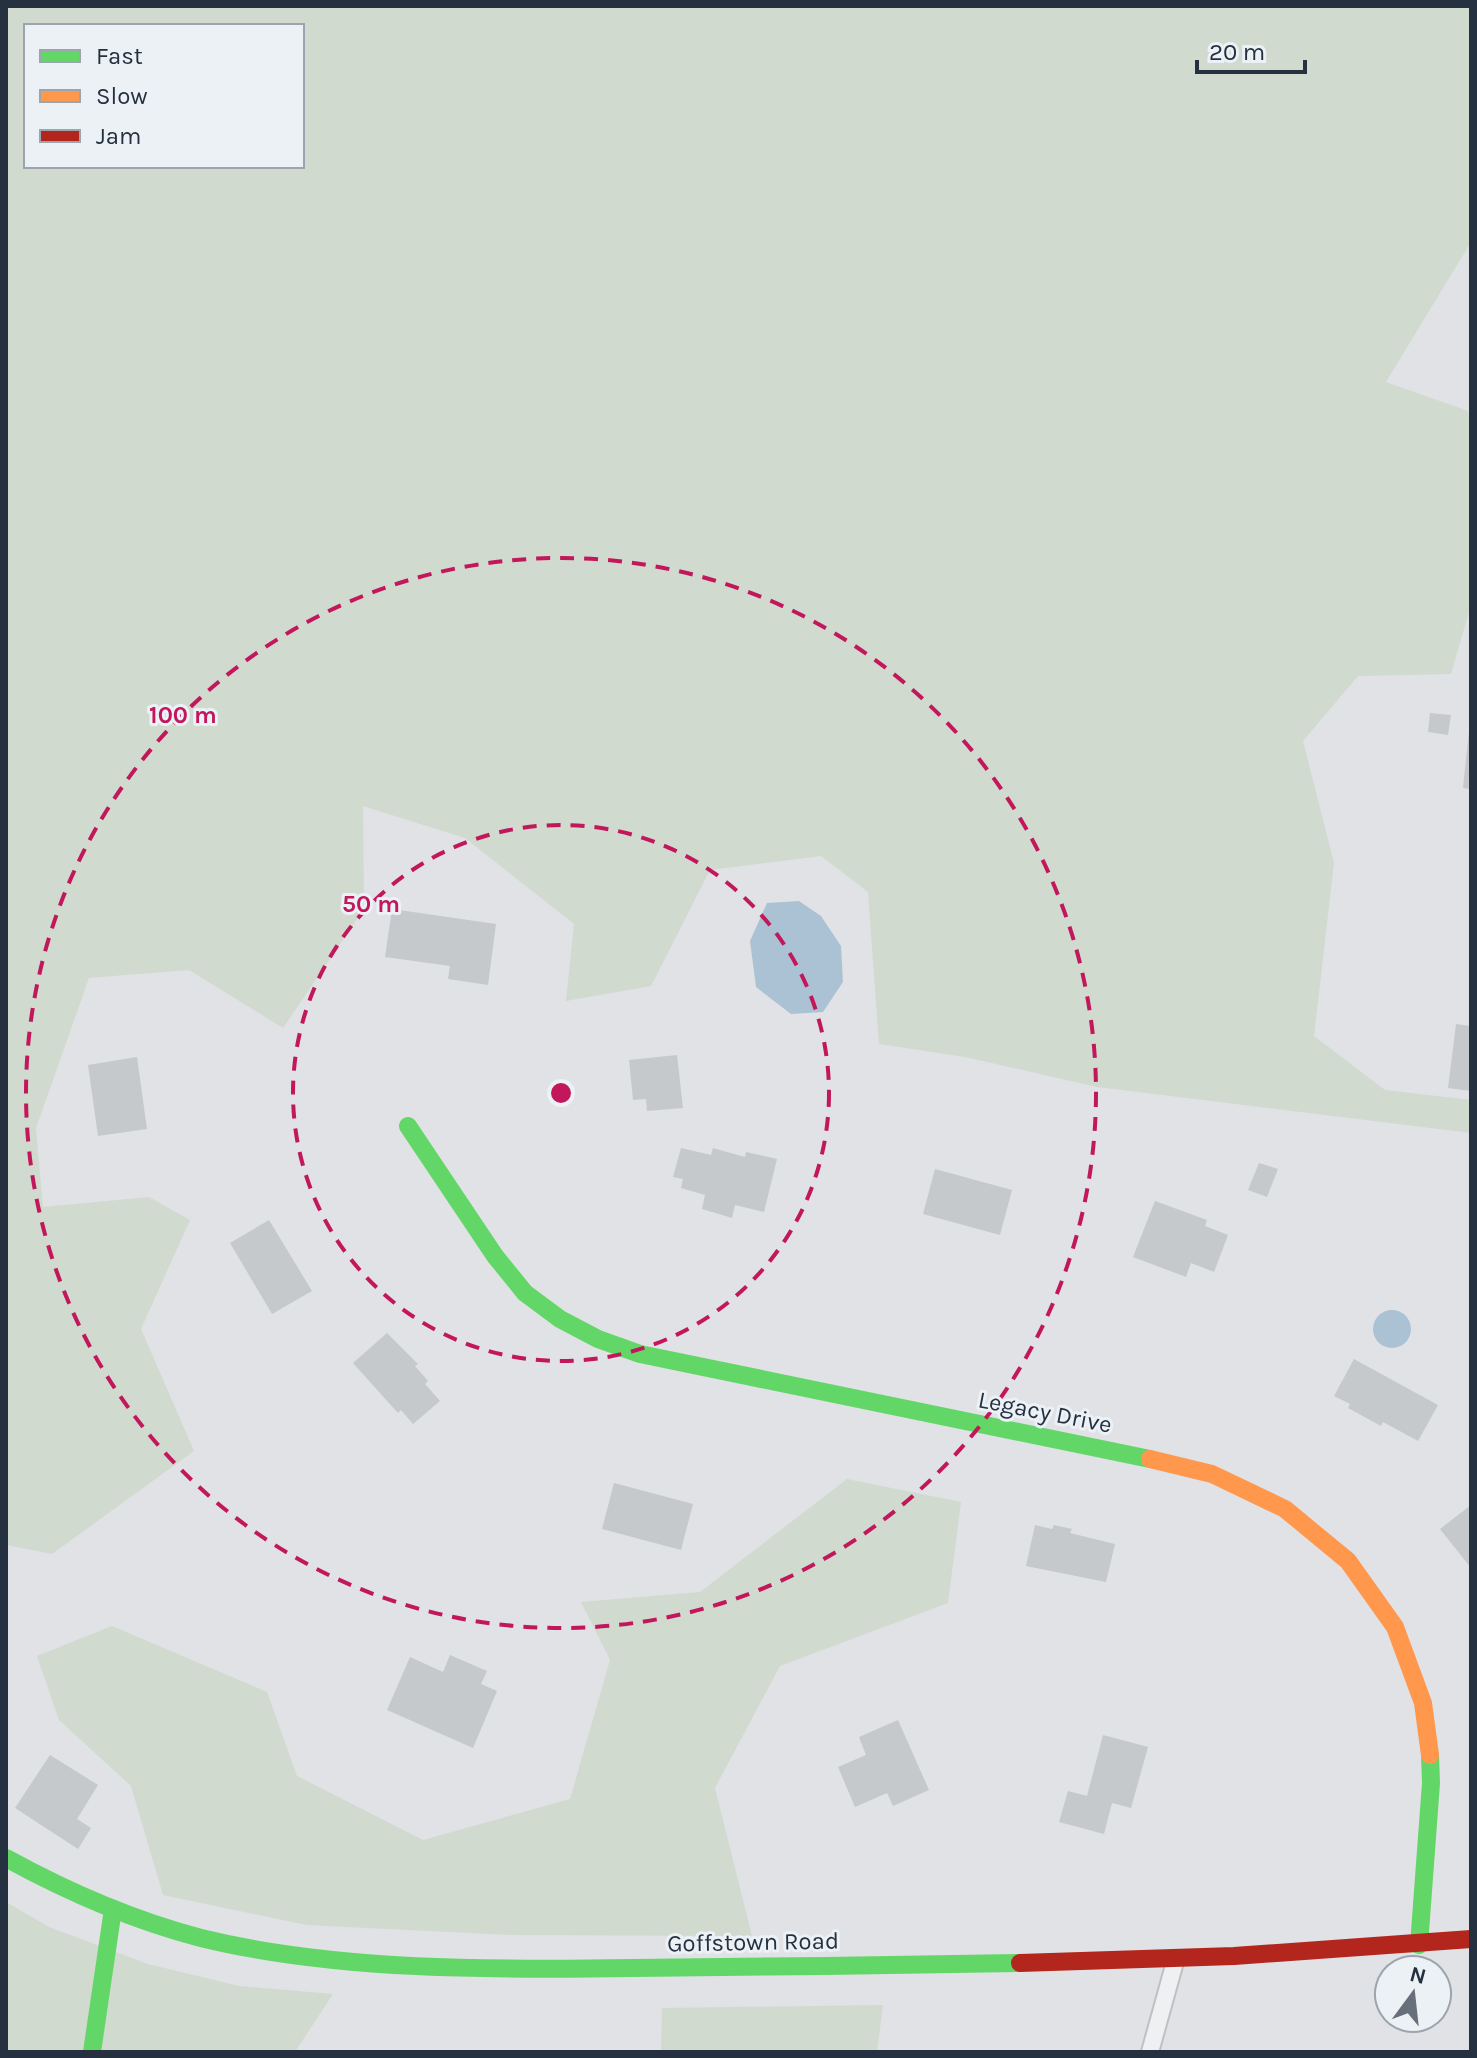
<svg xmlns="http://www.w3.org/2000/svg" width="1477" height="2058" viewBox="0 0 1477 2058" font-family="Karla,sans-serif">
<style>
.green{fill:#d1dacf;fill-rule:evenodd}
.water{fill:#abc2d4}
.building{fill:#c5c9cc}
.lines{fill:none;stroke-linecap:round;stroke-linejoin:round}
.lane-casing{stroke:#bec0c3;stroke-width:20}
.lane{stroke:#eff0f2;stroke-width:16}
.fast{stroke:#63d668;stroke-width:18}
.slow{stroke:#ff974d;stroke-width:18}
.jam{stroke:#b3261e;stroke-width:18}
.ring{fill:none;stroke:#c2185b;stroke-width:4;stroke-dasharray:14 10}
.labels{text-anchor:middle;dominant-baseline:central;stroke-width:6;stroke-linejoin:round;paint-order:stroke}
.street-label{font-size:24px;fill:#253140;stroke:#ecf1f6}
.centre{fill:#c2185b;stroke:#ecf1f6;stroke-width:4}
.ring-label{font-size:24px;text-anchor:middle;font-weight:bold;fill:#c2185b;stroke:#ecf1f6;stroke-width:6;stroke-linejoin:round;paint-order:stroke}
</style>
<rect width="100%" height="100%" fill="#e0e2e5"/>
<g class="green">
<path d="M6,6H1471V242L1386,382L1468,411L1471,433V605L1451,674L1358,676L1303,741L1334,863L1314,1036L1385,1090L1471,1100V1133L1097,1087L965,1057L879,1044L868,892L821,856L710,870L651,986L566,1001L574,924L465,838L363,806L364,909L283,1028L189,970L89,978L36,1128L43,1207L149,1197L190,1220L141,1329L194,1451L52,1554L6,1545ZM26,26H302V166H26Z"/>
<path d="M847,1479L961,1502L948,1603L780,1666L715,1788L752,1936L511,1935L307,1925L163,1895L131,1786L59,1720L37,1656L112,1626L267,1692L297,1776L423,1840L570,1799L610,1660L581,1602L700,1592Z"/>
<path d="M6,1902L49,1927L148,1964L239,1986L333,1994L295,2052H6Z"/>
<path d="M883,2005L877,2052H661L662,2008Z"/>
</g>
<g class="water">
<path d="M799,901L821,916L841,946L843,982L823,1012L791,1014L756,987L750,941L767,903Z"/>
<circle cx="1392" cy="1329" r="19"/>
</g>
<g class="building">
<path d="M1430,713L1451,715L1448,735L1428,732Z"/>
<path d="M1469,731H1471V789L1463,788Z"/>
<path d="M392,909L496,924L488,985L448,979L450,966L385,957Z"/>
<path d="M1456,1024L1471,1026V1091L1448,1088Z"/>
<path d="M677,1055L683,1108L647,1111L646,1099L633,1100L629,1060Z"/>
<path d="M137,1057L147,1129L98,1136L88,1065Z"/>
<path d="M681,1148L711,1155L713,1148L745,1157L746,1152L777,1159L764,1212L735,1205L732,1218L702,1209L705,1195L681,1188L683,1179L673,1177Z"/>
<path d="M1259,1163L1278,1169L1267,1197L1248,1190Z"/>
<path d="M935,1169L1012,1190L1000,1235L923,1214Z"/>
<path d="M1155,1201L1207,1220L1205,1226L1228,1235L1214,1272L1191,1263L1186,1277L1133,1257Z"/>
<path d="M269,1220L312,1291L272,1314L230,1243Z"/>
<path d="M387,1333L418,1364L415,1366L428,1381L425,1384L440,1401L413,1424L401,1410L398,1413L353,1363Z"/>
<path d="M1354,1359L1438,1405L1418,1441L1383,1422L1381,1426L1348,1408L1350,1404L1334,1396Z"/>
<path d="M614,1483L693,1504L681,1550L602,1529Z"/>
<path d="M1471,1505V1568L1440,1529Z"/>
<path d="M1035,1525L1052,1529L1054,1525L1072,1529L1070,1533L1115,1544L1106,1582L1026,1566Z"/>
<path d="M450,1655L487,1671L481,1684L497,1691L473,1748L387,1710L410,1657L443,1672Z"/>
<path d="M898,1720L929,1790L893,1806L887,1793L855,1807L838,1767L866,1755L859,1737Z"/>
<path d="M1103,1735L1148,1747L1131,1808L1112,1803L1104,1834L1059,1822L1068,1791L1087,1796Z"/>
<path d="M50,1755L98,1785L77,1819L91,1828L78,1849L15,1808Z"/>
</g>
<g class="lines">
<defs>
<path id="lane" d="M1150,2052L1175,1962"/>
</defs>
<use href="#lane" class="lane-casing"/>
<use href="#lane" class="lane"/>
<g class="fast">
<path d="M408,1126L495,1256L525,1293L560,1319L598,1339L640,1354L1150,1459"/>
<path d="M6,1858C68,1892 132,1920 201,1938C335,1971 496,1970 634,1968C763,1967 891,1965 1020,1963"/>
<path d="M1419,1945L1431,1783L1430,1755"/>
<path d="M92,2052L113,1909"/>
</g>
<path class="slow" d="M1150,1459L1212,1474L1285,1509L1348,1561L1395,1627L1423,1703L1430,1755"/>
<path class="jam" d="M1020,1963L1234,1956L1471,1939"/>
</g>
<g class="ring">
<circle cx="561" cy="1093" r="268"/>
<circle cx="561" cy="1093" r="535"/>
</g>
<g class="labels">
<g class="street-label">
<text transform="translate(1045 1412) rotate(11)">Legacy Drive</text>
<text transform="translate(753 1942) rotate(-1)">Goffstown Road</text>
</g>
</g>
<circle cx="561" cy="1093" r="12" class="centre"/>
<g class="ring-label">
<text x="183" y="723">100 m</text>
<text x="371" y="912">50 m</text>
</g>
<rect width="1477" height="2058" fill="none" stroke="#253140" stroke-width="16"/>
<rect x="24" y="24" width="280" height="144" fill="#ecf1f6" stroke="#9ca4ad" stroke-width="2"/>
<rect x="40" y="50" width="40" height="12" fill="#63d668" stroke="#9ca4ad" stroke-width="2"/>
<text x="96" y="64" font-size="24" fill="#253140">Fast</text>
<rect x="40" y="90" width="40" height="12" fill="#ff974d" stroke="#9ca4ad" stroke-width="2"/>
<text x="96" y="104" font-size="24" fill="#253140">Slow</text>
<rect x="40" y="130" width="40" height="12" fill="#b3261e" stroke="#9ca4ad" stroke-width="2"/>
<text x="96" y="144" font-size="24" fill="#253140">Jam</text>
<g transform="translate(1413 1994) rotate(15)"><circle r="38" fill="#ecf1f6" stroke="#9ca4ad" stroke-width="2"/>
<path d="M0-6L14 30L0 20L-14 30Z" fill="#666f7a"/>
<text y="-12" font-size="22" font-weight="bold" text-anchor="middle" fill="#253140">N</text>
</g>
<path d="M1197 60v12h108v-12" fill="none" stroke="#253140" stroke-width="4"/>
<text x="1209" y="60" font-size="24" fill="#253140" stroke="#ecf1f6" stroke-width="6" paint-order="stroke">20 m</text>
</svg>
